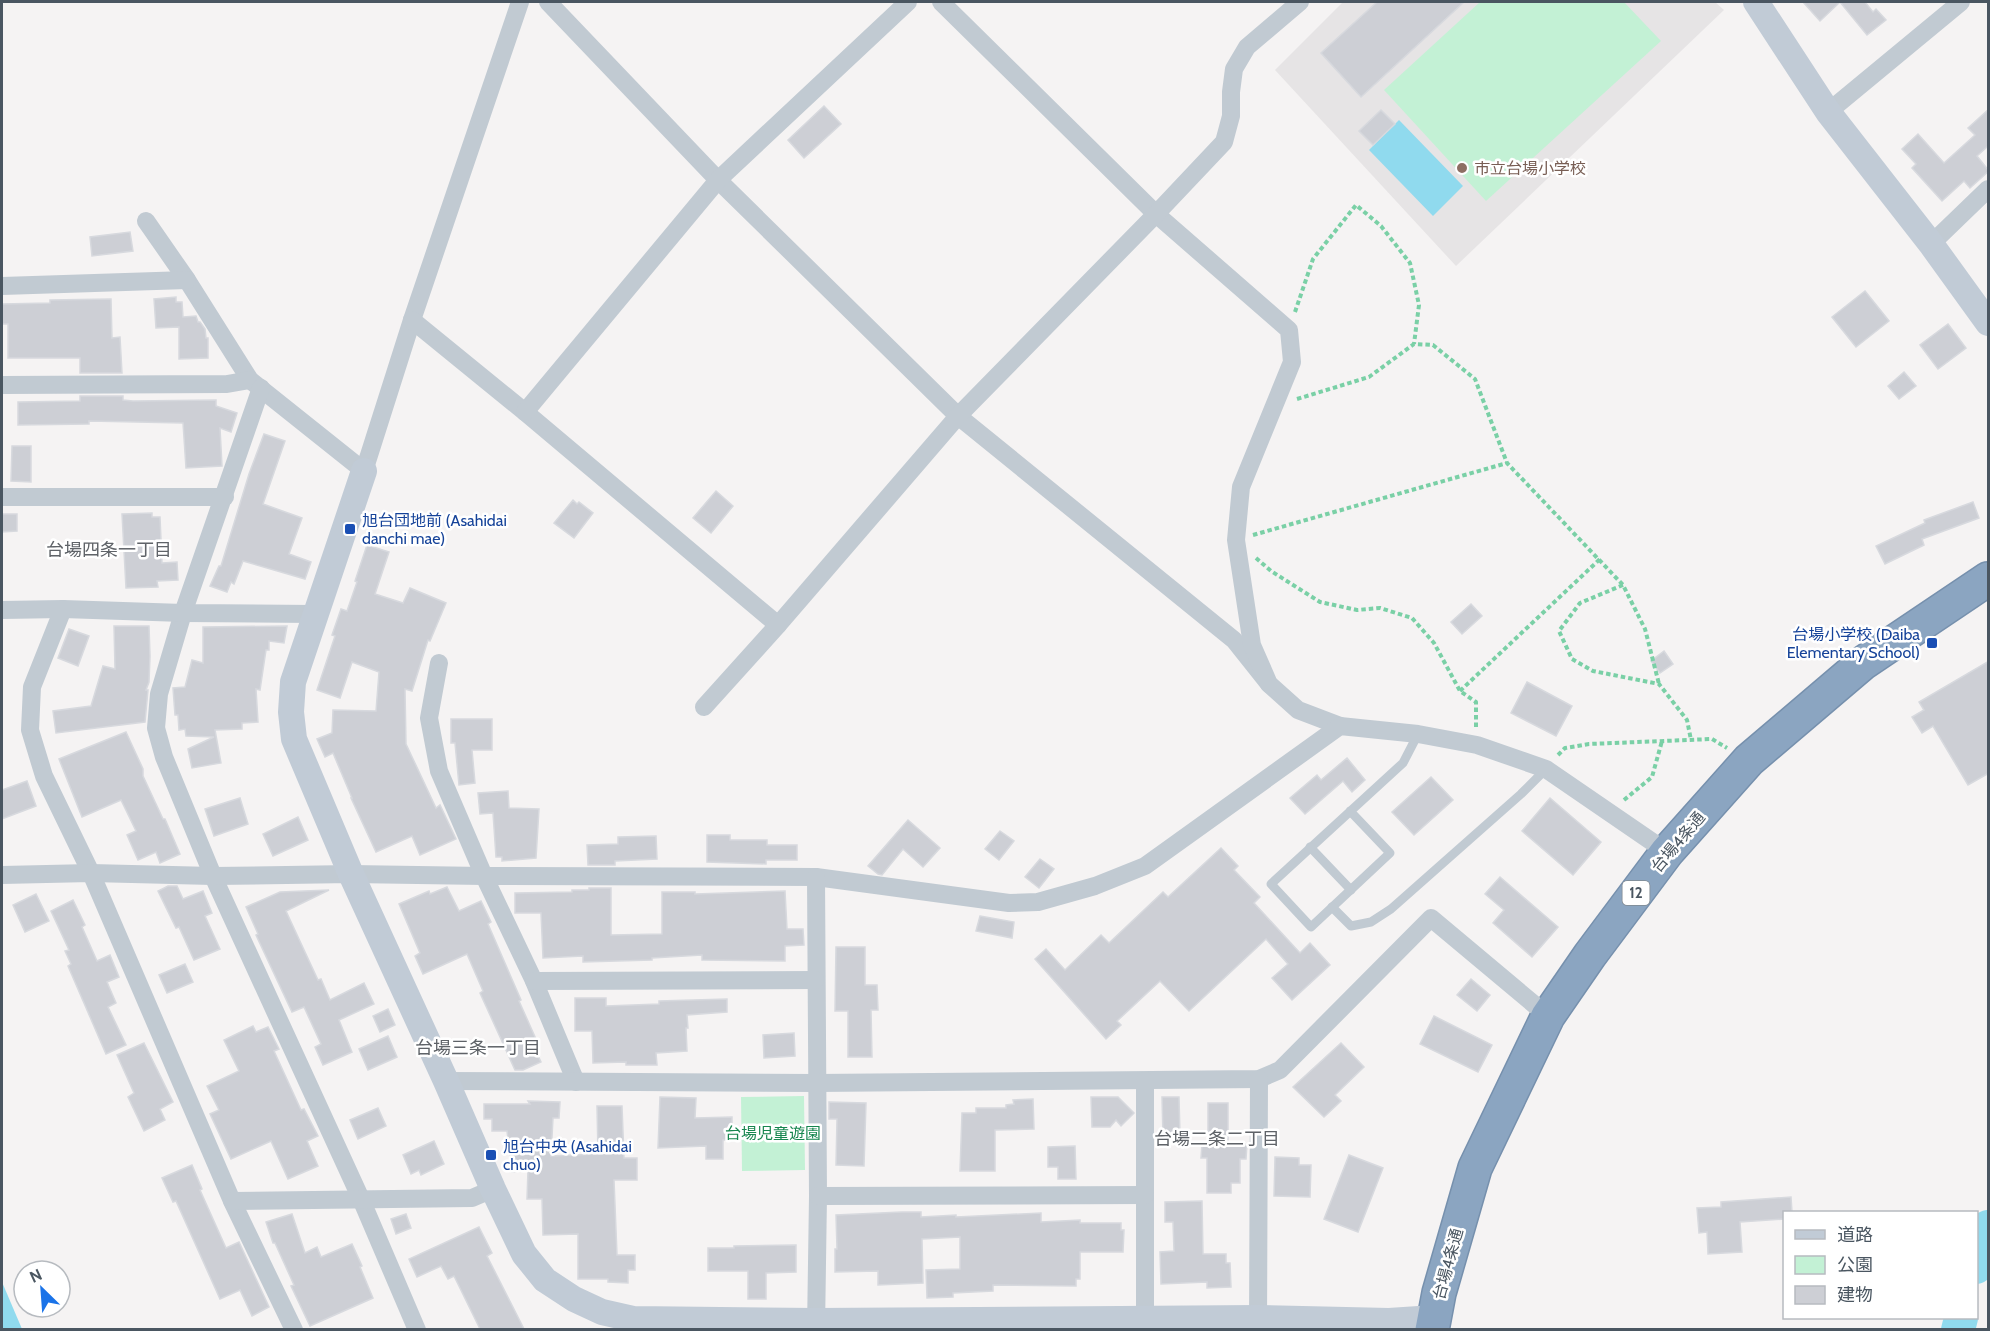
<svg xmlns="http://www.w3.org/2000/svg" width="1990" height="1331" viewBox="0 0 1990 1331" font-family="Cabin,'Noto Sans JP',sans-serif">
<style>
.education{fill:#e6e4e5}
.green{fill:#c3f1d5}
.water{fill:#90daee}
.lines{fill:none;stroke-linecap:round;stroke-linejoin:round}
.river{stroke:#90daee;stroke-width:34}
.building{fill:#cdcfd5;stroke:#d7d9de;stroke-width:1.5}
.highway-casing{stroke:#7690ad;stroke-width:36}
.path{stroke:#7ad0a6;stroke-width:4;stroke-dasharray:4.5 3;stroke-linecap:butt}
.lane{stroke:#c1cad2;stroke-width:9}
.street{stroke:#c1cad2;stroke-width:18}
.secondary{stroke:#c1cbd6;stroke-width:26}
.highway{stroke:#8ba5c1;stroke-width:33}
.education-dot{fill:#8d6e63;stroke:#fff;stroke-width:2}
.transit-dot{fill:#1a4fb4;stroke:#fff;stroke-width:2}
.labels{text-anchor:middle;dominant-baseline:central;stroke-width:5;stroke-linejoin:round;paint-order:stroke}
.shield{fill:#fff;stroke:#808990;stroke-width:1.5}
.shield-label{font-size:15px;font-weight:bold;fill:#4a5661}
.education-label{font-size:16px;fill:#785e54;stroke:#fff;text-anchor:start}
.transit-label{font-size:16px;fill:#164399;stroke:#fff;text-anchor:start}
.street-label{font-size:16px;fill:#4a5661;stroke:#fff}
.park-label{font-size:16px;fill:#17864f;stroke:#fff}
.neighbourhood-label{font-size:18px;fill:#5f6368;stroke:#fff}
</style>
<rect width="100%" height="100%" fill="#f5f3f3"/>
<path class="education" d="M1343,2H1715L1724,10L1456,266L1275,70Z"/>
<g class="green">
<path d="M1480,2H1624L1661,41L1486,201L1384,90Z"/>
<path d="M804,1096L805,1170L742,1171L741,1097Z"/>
</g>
<g class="water">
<path d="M1399,120L1463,186L1433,216L1369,150Z"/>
<path d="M2,1282L22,1329H2Z"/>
</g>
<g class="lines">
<g class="river">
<path d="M1976,1267L1988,1227"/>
<path d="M1958,1330L1961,1318"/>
</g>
</g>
<g class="building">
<path d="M1377,2H1464L1361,97L1321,53Z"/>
<path d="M1803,2H1865L1873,12L1876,9L1886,20L1867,35L1840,2L1820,21Z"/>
<path d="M824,106L841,124L804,158L788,140Z"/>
<path d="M1989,109V149L1987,147L1977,156L1989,171L1970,188L1964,181L1942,201L1912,168L1916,164L1902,149L1918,134L1944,163L1975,135L1968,128Z"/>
<path d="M1381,110L1395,124L1373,145L1359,131Z"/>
<path d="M130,232L133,251L92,256L90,237Z"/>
<path d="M1865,291L1889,321L1856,347L1832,317Z"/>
<path d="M176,297V302H182L183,317L196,316L198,322H200L205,329L206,338H208V358L179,359V327L156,328L154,299Z"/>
<path d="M111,299L112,338L120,337L122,373H80V358H8V324H2V304L50,303V300Z"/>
<path d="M1948,324L1966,348L1938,369L1920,345Z"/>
<path d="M1904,372L1916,386L1899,399L1888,386Z"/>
<path d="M80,396H123V400L133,401L216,400V406L237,413L231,432L220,428L222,466L186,468L183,423L89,421V424L18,425V402L80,401Z"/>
<path d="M264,434L285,441L263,504L302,518L289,554L311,562L305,579L243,561L234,584L231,582L227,592L210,586L219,566H221L249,474Z"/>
<path d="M12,446H31V482L11,481Z"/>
<path d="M716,491L733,506L711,533L693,518Z"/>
<path d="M573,500L577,504L579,502L593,513L574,538L554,523Z"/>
<path d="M1973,502L1979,518L1922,539L1924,545L1885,564L1876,546L1925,523L1924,520Z"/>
<path d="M152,513V517H160L162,563L177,562L178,580L157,581L158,587L126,588L122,514Z"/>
<path d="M2,514H17V531L2,532Z"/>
<path d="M367,545L389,552L375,594L403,603L410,588L446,603L430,641L428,640L412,691L405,689L406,744L436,808L440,805L456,839L420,855L412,836L376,852L351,798H352L333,753L325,757L317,739L332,733L333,710L376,711L379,672L352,662L340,698L317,690L335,636L332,635L341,609L347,611L357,582L355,581Z"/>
<path d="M1471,604L1482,616L1462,634L1451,622Z"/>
<path d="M114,626H149L150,656L149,682L146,690H148L145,722L56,733L53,711L91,706L103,666L115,669Z"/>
<path d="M287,626L284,643L269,641V650H266L260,690L256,689L258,722L242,723V729L215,730L221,763L192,768L188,749L214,737L186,736L185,729L179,730L178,715H175L173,688L185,687L192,660L203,663V627Z"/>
<path d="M69,629L89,636L78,666L58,658Z"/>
<path d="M1664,651L1673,664L1660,673L1651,661Z"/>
<path d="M1989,661V773L1968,785L1933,726L1922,733L1912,717L1924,710L1919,702Z"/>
<path d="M1527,682L1572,706L1556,736L1511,713Z"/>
<path d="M451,719H492V750H472L475,783L459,785L455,743H451Z"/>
<path d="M126,732L143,769V776L163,819H165L180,854L160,863L156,852L138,860L127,835L136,831L121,800L82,817L59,759Z"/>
<path d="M1347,758L1365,780L1352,792L1343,781L1305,814L1290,798L1317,775L1321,780Z"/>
<path d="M1431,777L1453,800L1414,835L1392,812Z"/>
<path d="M27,781L36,806L2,819V790Z"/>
<path d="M508,791L509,808L539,809L536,858L502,861V857H496L493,813L480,814L478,793Z"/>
<path d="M240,798L248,824L214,836L205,809Z"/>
<path d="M1550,798L1601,842L1573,875L1522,831Z"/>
<path d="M298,817L308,840L273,856L263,834Z"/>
<path d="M908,820L940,848L923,867L903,849L882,875L878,874L868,866Z"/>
<path d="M1000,831L1014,841L999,860L985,849Z"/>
<path d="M707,835H730V840H767V845H797V860H766V864L707,862Z"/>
<path d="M656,836L657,859L615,861V865H588L587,845L618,844V837Z"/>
<path d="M1221,848L1238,866L1234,870L1260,897L1254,903L1300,953L1310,943L1330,965L1292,1000L1272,978L1288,964L1266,939L1189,1011L1160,981L1117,1021L1121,1025L1106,1039L1035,959L1046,949L1065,970L1101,935L1109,943L1163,892L1168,897Z"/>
<path d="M1040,859L1054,869L1039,888L1025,877Z"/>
<path d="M1500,877L1558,927L1532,957L1493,923L1504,910L1485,894Z"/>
<path d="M168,886H177L183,899L203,891L212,913L205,916L220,949L194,960L179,927L176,928L158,891Z"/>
<path d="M447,887L459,911L481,901L491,922L488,924L521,1000L519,1001L536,1039L531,1041L541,1062L523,1070H515L480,993L483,991L467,954L423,974L415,956L420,953L399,904L429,891L430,894Z"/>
<path d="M589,888H611V935L662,934V892H695V894L785,891L787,929H803L804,945L785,946V961L702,960V955L652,958V960L583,962V956L543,958L541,913H515V893L572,892V890H589Z"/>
<path d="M329,890L286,911L318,980L321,979L330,1000L364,983L374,1004L339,1020L352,1052L323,1065L315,1047L321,1044L304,1007L292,1012L256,935L258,934L246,907L280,892Z"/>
<path d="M36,894L49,921L25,932L13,905Z"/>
<path d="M73,900L85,925L82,927L97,961L110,955L119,977L107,982L116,1003L108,1007L126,1045L106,1054L68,966L71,964L65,951L69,950L51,911Z"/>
<path d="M980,916L1014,922L1012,938L976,931Z"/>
<path d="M836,947H865V985H877L878,1010H871L872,1057H848V1011H835Z"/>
<path d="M185,964L193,982L167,993L159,975Z"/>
<path d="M1471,979L1490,995L1477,1011L1457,995Z"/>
<path d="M575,998H606V1006L659,1004V1001L727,999V1012L687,1015L688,1028H686L687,1051L656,1053L657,1065H626V1062L593,1063L592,1031H575Z"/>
<path d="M388,1009L395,1025L380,1032L373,1016Z"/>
<path d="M1434,1016L1492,1045L1478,1072L1420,1044Z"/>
<path d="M253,1026L256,1032L268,1027L279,1049L274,1051L301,1110L304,1109L318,1136L307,1141L318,1166L288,1179L271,1141L231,1159L210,1114L219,1110L207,1086L239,1071L224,1040Z"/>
<path d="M794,1033L795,1056L764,1058L763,1035Z"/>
<path d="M388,1036L397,1057L368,1070L359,1049Z"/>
<path d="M144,1043L173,1102L160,1109L165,1120L144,1131L128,1097L134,1093L117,1055Z"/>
<path d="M1341,1043L1364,1067L1335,1095L1341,1101L1324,1117L1293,1087Z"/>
<path d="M660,1097L696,1098L695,1118L732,1117V1140H723V1159H706V1146L658,1148Z"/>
<path d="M1091,1097H1118L1134,1113L1121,1126L1116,1120L1110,1127H1092Z"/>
<path d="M1162,1097H1179L1180,1136L1163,1137Z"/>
<path d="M1033,1099L1034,1129L995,1130V1171H960L962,1113H976V1108H1006V1105L1014,1104L1013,1100Z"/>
<path d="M528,1101L560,1102L559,1118H553L551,1156L598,1154L597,1106H622L624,1158H637V1180H614L617,1255H635V1270H628V1283L608,1282V1279H578V1234L543,1235L542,1199H527L528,1170L512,1172L507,1131H492V1119H484V1104H530Z"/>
<path d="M829,1102L866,1103L864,1166L836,1165L837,1119H829Z"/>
<path d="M1208,1103H1228V1144H1247L1246,1159H1240V1183H1231V1193H1207V1158H1201L1202,1144H1208Z"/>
<path d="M378,1108L386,1126L358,1139L350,1120Z"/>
<path d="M434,1141L444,1164L421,1175L419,1170L411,1174L403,1155Z"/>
<path d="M1075,1146L1076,1179H1058V1167H1048V1147Z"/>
<path d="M1349,1155L1383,1168L1358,1232L1324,1219Z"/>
<path d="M1275,1157L1299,1158V1165H1311L1310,1197L1274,1196Z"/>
<path d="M192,1165L202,1189L200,1190L226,1248L239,1242L269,1307L252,1316L240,1290L220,1299L176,1201L173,1202L162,1178Z"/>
<path d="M1791,1197L1792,1212H1785V1219L1740,1222L1742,1252L1708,1254L1707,1232L1699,1233L1697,1208L1721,1207V1202Z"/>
<path d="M1202,1201L1203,1254H1226V1263H1230L1231,1287L1207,1288V1282L1161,1284L1160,1252L1174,1251L1173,1222H1165V1202Z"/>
<path d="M902,1212H921V1217L956,1215V1217L1041,1213V1222L1080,1220V1223H1121V1230H1124L1123,1252H1080V1279H1076V1286L993,1285V1291L953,1293V1297L927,1298L926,1270L960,1269V1237L922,1239L923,1283L878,1285V1271L835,1272V1249H837L836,1215Z"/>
<path d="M292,1214L305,1253L317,1247L321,1257L352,1244L362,1266L360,1267L373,1298L310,1326L291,1286L294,1285L275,1243H273L266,1222Z"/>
<path d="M406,1214L411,1228L396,1234L391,1219Z"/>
<path d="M479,1227L492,1253L487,1256L524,1329H480L454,1276L448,1279L441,1266L417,1277L409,1259Z"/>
<path d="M796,1245V1272L766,1273V1299H748V1271H708V1248H734V1246Z"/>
</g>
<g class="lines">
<defs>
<path id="highway" d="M1432,1330L1439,1293L1475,1168L1548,1016L1590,955L1667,852L1749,760L1863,663L1988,579"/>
</defs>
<use href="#highway" class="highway-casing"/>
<g class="path">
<path d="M1295,312L1313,259L1356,205L1381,226L1410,263L1419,305L1414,344"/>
<path d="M1297,399L1369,377L1414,344L1433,345L1475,379L1507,463L1623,585L1645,629L1659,684"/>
<path d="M1253,535L1507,463"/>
<path d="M1256,558L1271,571L1320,602L1357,610L1380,608L1412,618L1434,643L1460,691L1476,702V727"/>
<path d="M1623,585L1580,603L1559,631L1572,659L1593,671L1659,684L1687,720L1691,740"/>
<path d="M1460,691L1600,559"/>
<path d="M1558,755L1565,748L1589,744L1712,739L1727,748"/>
<path d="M1624,800L1652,777L1662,741"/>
</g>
<g class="lane">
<path d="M1350,811L1390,853L1311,927L1271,884L1403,763L1418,734"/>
<path d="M1310,847L1351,890"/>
<path d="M1332,907L1351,926L1371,922L1391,909L1521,794L1546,769"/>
</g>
<g class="street">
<path d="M548,2L718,180L958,416L1234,640L1269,684"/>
<path d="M941,2L1156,214L1289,330L1292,362L1241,487L1236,540L1252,645L1269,684L1298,710L1340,726"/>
<path d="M1828,112L1961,2"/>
<path d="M146,221L187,280L250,380L364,471L412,320L520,2"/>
<path d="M1931,244L1988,189"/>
<path d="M2,286L187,280"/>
<path d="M412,320L525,412L778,625"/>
<path d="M2,385L227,384L250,380"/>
<path d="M261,388L183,613L159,694L156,728L164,757L213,876L361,1199L417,1330"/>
<path d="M525,412L718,180L908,2"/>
<path d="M2,497H225"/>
<path d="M63,609L32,687L30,730L44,776L91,873L232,1201L294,1330"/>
<path d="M2,610L63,609L183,613L315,614"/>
<path d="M439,663L429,718L439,771L484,876L534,981L576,1082"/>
<path d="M704,707L778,625L958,416L1156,214L1224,142L1231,116V92L1234,69L1247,47L1300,2"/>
<path d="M2,875L91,873L213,876L351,874L484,876L816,877L1009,903L1038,902L1095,886L1145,866L1340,726L1418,734L1477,745L1546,769L1667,852"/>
<path d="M816,877L818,1196L816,1330"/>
<path d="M534,981L815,980"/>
<path d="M446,1081L816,1083L1259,1079L1280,1070L1431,918L1548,1016"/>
<path d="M1145,1081V1330"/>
<path d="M818,1196L1145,1195"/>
<path d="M232,1201L472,1198L493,1189"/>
<path d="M1258,1329L1259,1079"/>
</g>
<g class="secondary">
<path d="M1756,2L1828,112L1931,244L1988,323"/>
<path d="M364,471L293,682L291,712L294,739L351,874L446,1081L493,1189L524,1254L545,1280L574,1299L602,1312L633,1319L816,1321L1258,1318L1389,1321L1434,1318"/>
</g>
<use href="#highway" class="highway"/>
</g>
<circle class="education-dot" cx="1462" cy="168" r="6"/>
<g class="transit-dot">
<rect x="344" y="523" width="12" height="12" rx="3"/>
<rect x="1926" y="637" width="12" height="12" rx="3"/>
<rect x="485" y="1149" width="12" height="12" rx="3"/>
</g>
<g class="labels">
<rect class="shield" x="1622.5" y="881" width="27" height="24" rx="4.5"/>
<g class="shield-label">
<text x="1636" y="893">12</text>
</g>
<g class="education-label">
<text x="1474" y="168">市立台場小学校</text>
</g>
<g class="transit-label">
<text x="362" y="520">旭台団地前 (Asahidai<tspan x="362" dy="18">danchi mae)</tspan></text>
<text x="1920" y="634" text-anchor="end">台場小学校 (Daiba<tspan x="1920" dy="18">Elementary School)</tspan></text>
<text x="503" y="1146">旭台中央 (Asahidai<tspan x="503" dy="18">chuo)</tspan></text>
</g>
<g class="street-label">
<text transform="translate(1678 842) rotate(-50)">台場4条通</text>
<text transform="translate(1448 1264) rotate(-75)">台場4条通</text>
</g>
<g class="park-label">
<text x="773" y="1133">台場児童遊園</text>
</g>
<g class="neighbourhood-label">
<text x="109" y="550">台場四条一丁目</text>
<text x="478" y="1048">台場三条一丁目</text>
<text x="1217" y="1139">台場二条二丁目</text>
</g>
</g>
<rect width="1990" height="1331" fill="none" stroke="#4a5661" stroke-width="6"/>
<rect x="1783" y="1211" width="195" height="108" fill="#ffffff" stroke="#b7bbc0" stroke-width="1.5"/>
<rect x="1795" y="1230" width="30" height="9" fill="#c1cbd6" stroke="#b7bbc0" stroke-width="1.5"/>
<text x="1837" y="1241" font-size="18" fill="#4a5661">道路</text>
<rect x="1795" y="1256" width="30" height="18" fill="#c3f1d5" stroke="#b7bbc0" stroke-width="1.5"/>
<text x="1837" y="1271" font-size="18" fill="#4a5661">公園</text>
<rect x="1795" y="1286" width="30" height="18" fill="#cdcfd5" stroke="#b7bbc0" stroke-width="1.5"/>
<text x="1837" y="1301" font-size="18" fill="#4a5661">建物</text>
<g transform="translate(42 1289) rotate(335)"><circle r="28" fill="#ffffff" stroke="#b7bbc0" stroke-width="1.5"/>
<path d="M0-4.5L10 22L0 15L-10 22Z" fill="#1a73e8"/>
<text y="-9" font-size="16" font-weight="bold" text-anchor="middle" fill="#4a5661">N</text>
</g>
</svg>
